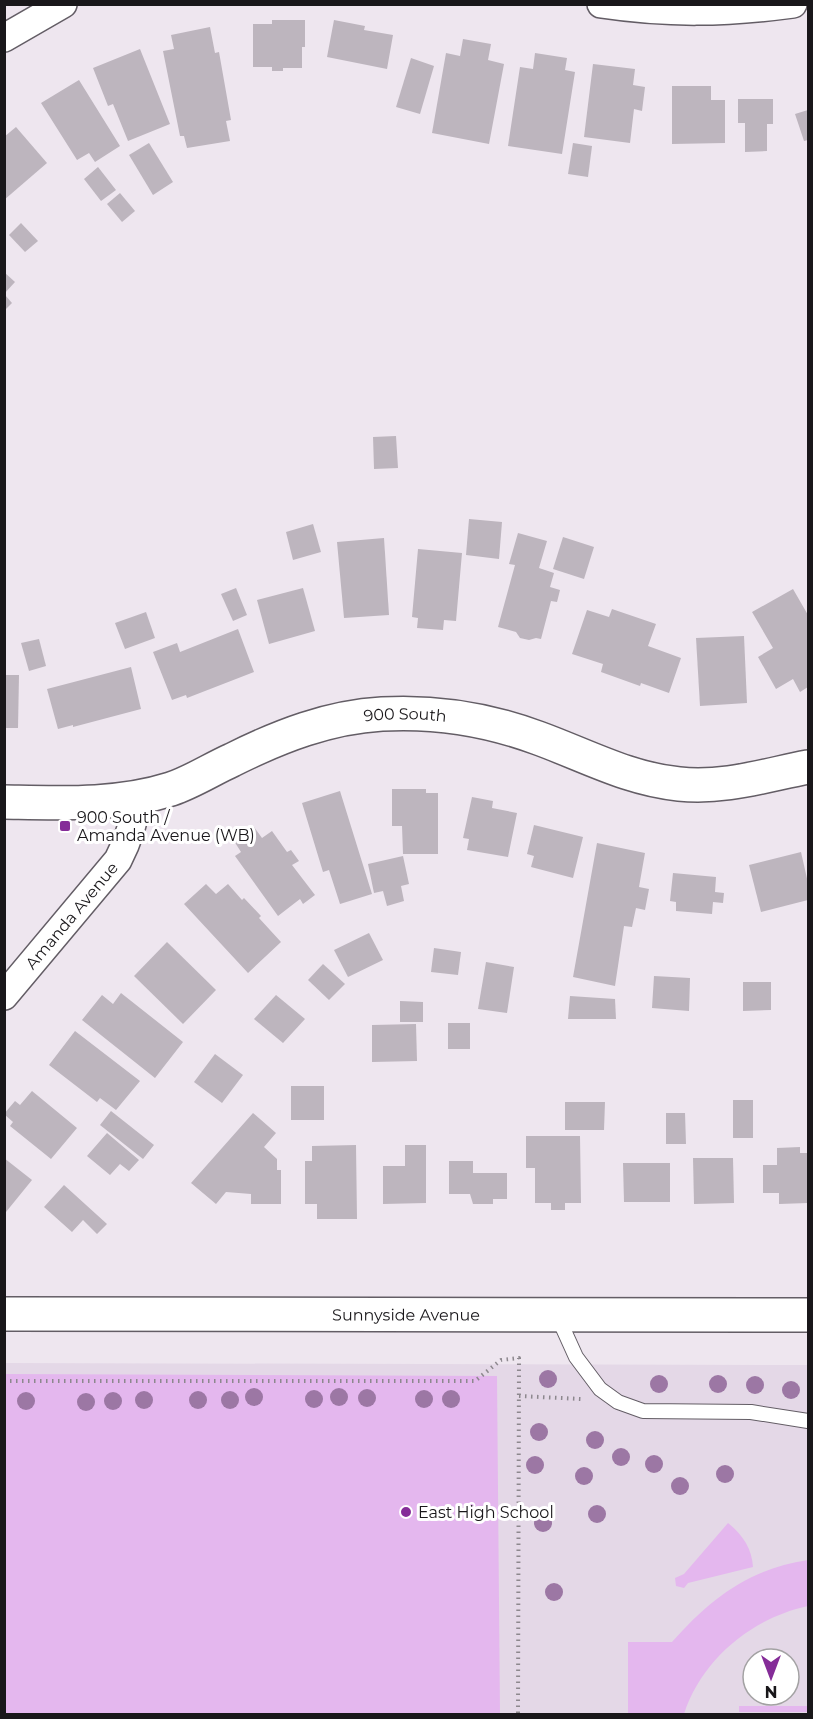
<svg xmlns="http://www.w3.org/2000/svg" width="813" height="1719" viewBox="0 0 813 1719" font-family="Montserrat,sans-serif">
<style>
.built{fill:#e4d8e7;fill-rule:evenodd}
.green{fill:#e4b7ee}
.building{fill:#bdb5be}
.lines{fill:none;stroke-linecap:round;stroke-linejoin:round}
.lane-casing{stroke:#635d65;stroke-width:16}
.street-casing{stroke:#635d65;stroke-width:30}
.secondary-casing{stroke:#635d65;stroke-width:36}
.path{stroke:#8d888e;stroke-width:4;stroke-dasharray:1.5 4.5;stroke-linecap:butt}
.lane{stroke:#fff;stroke-width:14}
.street{stroke:#fff;stroke-width:27}
.secondary{stroke:#fff;stroke-width:33}
.tree{fill:#9c77a4}
.poi-dot{fill:#852c98;stroke:#fff;stroke-width:2}
.labels{text-anchor:middle;dominant-baseline:central;stroke-width:6;stroke-linejoin:round;paint-order:stroke}
.street-label{font-size:16px;fill:#19171a;stroke:#fff}
.poi-label{font-size:16px;fill:#19171a;stroke:#fff;text-anchor:start}
</style>
<rect width="100%" height="100%" fill="#eee6ef"/>
<path class="built" d="M5,1363L808,1365V1714H5ZM753,1659H789V1695H753Z"/>
<g class="green">
<path d="M5,1374L497,1376L500,1714H5Z"/>
<path d="M728,1523C743,1535 752,1549 753,1567L688,1583L684,1588L676,1586L675,1578L684,1574Z"/>
<path d="M808,1560V1606C752,1618 702,1659 684,1714H628V1642H672C711,1598 749,1569 808,1560Z"/>
<rect x="739" y="1706" width="69" height="6"/>
</g>
<g class="building">
<path d="M272,20H305V47H302V68H283V71H272V67H253V24H272Z"/>
<path d="M334,20L365,26L364,30L393,35L387,69L327,57Z"/>
<path d="M210,27L215,53L219,52L231,120L226,121L230,141L187,148L184,136H180L163,51L174,49L171,35Z"/>
<path d="M463,39L491,44L488,60L504,64L489,144L432,133L446,53L460,56Z"/>
<path d="M140,49L170,124L128,141L113,104L108,106L93,68Z"/>
<path d="M535,53L567,58L565,70L575,72L562,154L508,146L520,67L533,69Z"/>
<path d="M411,58L434,66L420,114L396,107Z"/>
<path d="M593,64L635,69L633,85L645,87L642,111L634,109L630,143L584,137Z"/>
<path d="M79,80L120,146L95,162L89,153L77,160L41,103Z"/>
<path d="M672,86H711V100H725V143L672,144Z"/>
<path d="M738,99H773V124H767V151L745,152V123H738Z"/>
<path d="M808,110V140L804,141L795,114Z"/>
<path d="M16,127L47,163L4,200V137Z"/>
<path d="M149,143L173,182L153,195L129,155Z"/>
<path d="M573,143L592,146L588,177L568,174Z"/>
<path d="M98,167L116,190L101,201L84,179Z"/>
<path d="M120,193L135,211L122,222L107,204Z"/>
<path d="M21,223L38,241L25,252L9,235Z"/>
<path d="M4,272L15,282L4,294Z"/>
<path d="M5,295L12,303L5,310Z"/>
<path d="M396,436L398,468L374,469L373,437Z"/>
<path d="M469,519L502,522L499,559L466,555Z"/>
<path d="M313,524L321,552L293,560L286,532Z"/>
<path d="M518,533L547,541L539,568L554,573L550,587L560,590L557,602L551,601L541,639L536,638L529,640L520,638L516,632L498,627L515,565L509,564Z"/>
<path d="M563,537L594,547L584,579L553,569Z"/>
<path d="M384,538L389,615L344,618L337,542Z"/>
<path d="M418,549L462,553L456,621L444,620L443,630L417,628L418,618L412,617Z"/>
<path d="M236,588L247,615L233,621L221,594Z"/>
<path d="M303,588L315,631L269,644L257,600Z"/>
<path d="M793,589L808,615V687L800,692L793,679L776,689L758,657L773,648L752,612Z"/>
<path d="M612,609L656,624L648,646L681,658L669,693L641,683L640,686L601,672L603,664L572,654L587,610L609,617Z"/>
<path d="M146,612L155,638L125,649L115,623Z"/>
<path d="M238,629L254,672L187,698L186,695L172,700L153,652L177,643L180,652Z"/>
<path d="M744,636L747,703L700,706L696,638Z"/>
<path d="M39,639L46,666L29,671L21,643Z"/>
<path d="M131,667L141,709L73,727V725L58,729L47,689Z"/>
<path d="M4,675H19L18,728H4Z"/>
<path d="M392,789H426V793H438V854H403L402,826H392Z"/>
<path d="M340,791L372,894L340,904L329,870L323,872L302,803Z"/>
<path d="M472,797L493,801L492,808L517,813L508,857L467,850L469,839L463,838Z"/>
<path d="M534,825L583,837L573,878L531,867L534,856L527,854Z"/>
<path d="M254,827L262,838L272,831L287,852L291,850L299,861L292,865L315,895L303,904L300,899L278,916L235,856L241,852L234,841Z"/>
<path d="M597,843L645,853L639,887L649,889L645,910L636,908L632,927L624,926L615,986L573,977Z"/>
<path d="M801,852L808,883V900L761,912L749,865Z"/>
<path d="M403,856L409,884L401,886L404,901L387,906L383,891L374,893L368,864Z"/>
<path d="M673,873L716,877L715,892L724,893L723,903L713,902L712,914L676,911V902L670,901Z"/>
<path d="M206,884L216,894L228,884L242,900L244,898L261,916L259,918L281,942L248,973L184,904Z"/>
<path d="M369,933L383,960L348,977L334,950Z"/>
<path d="M167,942L216,990L183,1024L134,976Z"/>
<path d="M434,948L461,952L458,975L431,972Z"/>
<path d="M486,962L514,967L507,1013L478,1009Z"/>
<path d="M323,964L345,984L329,1000L308,980Z"/>
<path d="M654,976L690,978L689,1011L652,1008Z"/>
<path d="M743,982H771V1010L743,1011Z"/>
<path d="M121,993L183,1042L155,1078L82,1020L102,995L113,1004Z"/>
<path d="M276,995L305,1019L283,1043L254,1019Z"/>
<path d="M570,996L615,999L616,1019H568Z"/>
<path d="M400,1001L423,1002V1022H400Z"/>
<rect x="448" y="1023" width="22" height="26"/>
<path d="M416,1024L417,1061L372,1062V1025Z"/>
<path d="M75,1031L140,1081L116,1110L100,1098L97,1102L49,1065Z"/>
<path d="M215,1054L243,1075L222,1103L194,1082Z"/>
<rect x="291" y="1086" width="33" height="34"/>
<path d="M32,1091L77,1128L51,1159L10,1126L13,1122L4,1114L15,1101L20,1105Z"/>
<rect x="733" y="1100" width="20" height="38"/>
<path d="M565,1102H605L604,1130H565Z"/>
<path d="M111,1111L154,1145L143,1159L100,1125Z"/>
<path d="M253,1113L276,1133L264,1147L277,1159V1170H281V1204H251V1194L226,1192L216,1204L191,1183Z"/>
<path d="M666,1113H685L686,1144H666Z"/>
<path d="M107,1133L139,1160L129,1171L120,1164L110,1175L87,1156Z"/>
<path d="M526,1136H580L581,1203H565V1210H551V1203H535V1168H526Z"/>
<path d="M356,1145L357,1219H317V1204H305V1161H312V1146Z"/>
<path d="M405,1145H426V1203L383,1204V1166H405Z"/>
<path d="M800,1147V1153H808V1203L779,1204V1193H763V1165H777V1148Z"/>
<path d="M4,1158L32,1180L6,1212L4,1211Z"/>
<path d="M693,1158H733L734,1203L694,1204Z"/>
<path d="M449,1161H473V1173H507V1199H493V1204H473L470,1194H449Z"/>
<path d="M623,1163H670V1202H624Z"/>
<path d="M64,1185L107,1224L97,1234L83,1220L72,1232L44,1207Z"/>
</g>
<g class="lines">
<defs>
<path id="lane" d="M557,1315L576,1357L600,1389L618,1402L643,1411L751,1412L808,1421"/>
<g id="street">
<path d="M601,4C668,14 725,13 793,4"/>
<path d="M4,38L63,4"/>
<path id="s1" d="M4,996L118,860C129,839 135,819 138,796"/>
</g>
<g id="secondary">
<path id="s2" d="M4,802C59,803 118,806 171,789C192,782 212,769 232,760C280,736 329,717 382,714C436,711 487,719 538,738C585,755 628,779 679,784C723,789 766,775 808,767"/>
<path id="s3" d="M4,1314L808,1315"/>
</g>
</defs>
<use href="#lane" class="lane-casing"/>
<use href="#street" class="street-casing"/>
<use href="#secondary" class="secondary-casing"/>
<g class="path">
<path d="M4,1381H475L501,1360L519,1358L518,1714"/>
<path d="M519,1396L581,1399"/>
</g>
<use href="#lane" class="lane"/>
<use href="#street" class="street"/>
<use href="#secondary" class="secondary"/>
</g>
<g class="tree">
<circle cx="548" cy="1379" r="9"/>
<circle cx="659" cy="1384" r="9"/>
<circle cx="718" cy="1384" r="9"/>
<circle cx="755" cy="1385" r="9"/>
<circle cx="791" cy="1390" r="9"/>
<circle cx="254" cy="1397" r="9"/>
<circle cx="339" cy="1397" r="9"/>
<circle cx="367" cy="1398" r="9"/>
<circle cx="314" cy="1399" r="9"/>
<circle cx="424" cy="1399" r="9"/>
<circle cx="451" cy="1399" r="9"/>
<circle cx="144" cy="1400" r="9"/>
<circle cx="198" cy="1400" r="9"/>
<circle cx="230" cy="1400" r="9"/>
<circle cx="26" cy="1401" r="9"/>
<circle cx="113" cy="1401" r="9"/>
<circle cx="86" cy="1402" r="9"/>
<circle cx="539" cy="1432" r="9"/>
<circle cx="595" cy="1440" r="9"/>
<circle cx="621" cy="1457" r="9"/>
<circle cx="654" cy="1464" r="9"/>
<circle cx="535" cy="1465" r="9"/>
<circle cx="725" cy="1474" r="9"/>
<circle cx="584" cy="1476" r="9"/>
<circle cx="680" cy="1486" r="9"/>
<circle cx="597" cy="1514" r="9"/>
<circle cx="543" cy="1523" r="9"/>
<circle cx="554" cy="1592" r="9"/>
</g>
<g class="poi-dot">
<rect x="59" y="820" width="12" height="12" rx="3"/>
<circle cx="406" cy="1512" r="6"/>
</g>
<g class="labels">
<g class="street-label">
<text stroke="none"><textPath href="#s2" startOffset="417">900 South</textPath></text>
<text stroke="none"><textPath href="#s1" startOffset="105">Amanda Avenue</textPath></text>
<text stroke="none"><textPath href="#s3" startOffset="402">Sunnyside Avenue</textPath></text>
</g>
<g class="poi-label">
<text x="77" y="817">900 South /<tspan x="77" dy="18">Amanda Avenue (WB)</tspan></text>
<text x="418" y="1512">East High School</text>
</g>
</g>
<rect width="813" height="1719" fill="none" stroke="#19171a" stroke-width="12"/>
<g transform="translate(771 1677) rotate(180)"><circle r="28" fill="#ffffff" stroke="#a3a2a3" stroke-width="1.5"/>
<path d="M0-4.5L10 22L0 15L-10 22Z" fill="#852c98"/>
<text y="-9" font-size="16" font-weight="bold" text-anchor="middle" fill="#19171a">N</text>
</g>
</svg>
